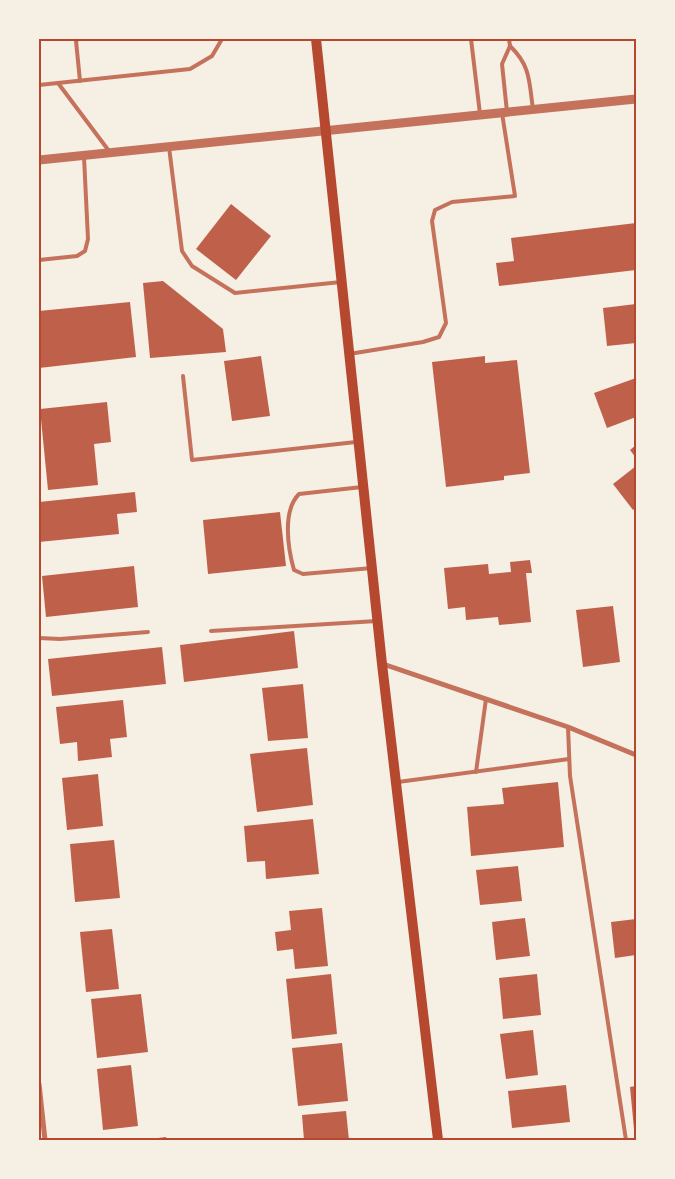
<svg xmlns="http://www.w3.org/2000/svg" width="675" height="1179" viewBox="0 0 675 1179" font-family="'Fira Sans',sans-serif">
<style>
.building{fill:#bf614a}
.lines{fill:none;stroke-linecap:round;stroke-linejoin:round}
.service{stroke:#c5725c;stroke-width:4}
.minor{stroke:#c5725c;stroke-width:5}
.tertiary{stroke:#c5725c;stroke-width:9}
.secondary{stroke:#b5482f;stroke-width:10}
.neatline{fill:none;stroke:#b5482f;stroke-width:2}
</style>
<rect width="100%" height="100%" fill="#f6efe4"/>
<g class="building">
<path d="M231,204L271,236L236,280L196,249Z"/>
<path d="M636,223V270L499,286L496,263L514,261L511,238Z"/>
<path d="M163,281L223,329L226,352L150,358L143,283Z"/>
<path d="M130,302L136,357L39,368V311Z"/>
<path d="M636,304V343L607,346L603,308Z"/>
<path d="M261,356L270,416L232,421L224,361Z"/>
<path d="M485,356V363L517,360L530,473L504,476V480L446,487L432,362Z"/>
<path d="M636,378V417L607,428L594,393Z"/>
<path d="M107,402L111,442L94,444L98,485L48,490L40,409Z"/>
<path d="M636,445V458L630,450Z"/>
<path d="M636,466V508L633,510L613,484Z"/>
<path d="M135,492L137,512L117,514L119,534L39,542V502Z"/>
<path d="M280,512L286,566L208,574L203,520Z"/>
<path d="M530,560L532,573H526L531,622L499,625L498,617L466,620L465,607L448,609L444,568L488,564L489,574L511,572L510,562Z"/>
<path d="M134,566L138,607L46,617L42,576Z"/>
<path d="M613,606L620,662L583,667L576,610Z"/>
<path d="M294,631L298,668L184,682L180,645Z"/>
<path d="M162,647L166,684L52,696L48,659Z"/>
<path d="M303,684L308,738L268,741L262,688Z"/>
<path d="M123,700L127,737L110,739L112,757L78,761L77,742L60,744L56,707Z"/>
<path d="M307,748L313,805L257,812L250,754Z"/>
<path d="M98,774L103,826L67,830L62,778Z"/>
<path d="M558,782L564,847L471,856L467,807L504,804L502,788Z"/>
<path d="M313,819L319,874L266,879L265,861L247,862L244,826Z"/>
<path d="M114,840L120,898L75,902L70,844Z"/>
<path d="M518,866L522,901L480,905L476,870Z"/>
<path d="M322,908L328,966L295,969L293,949L277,951L275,932L291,930L289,911Z"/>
<path d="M525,918L530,956L496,960L492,922Z"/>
<path d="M636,919V955L615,958L611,922Z"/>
<path d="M112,929L119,989L86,992L80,932Z"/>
<path d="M331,974L337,1034L292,1039L286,979Z"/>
<path d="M537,974L541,1015L503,1019L499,978Z"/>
<path d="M141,994L148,1052L97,1058L91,999Z"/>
<path d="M533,1030L538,1075L506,1079L500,1034Z"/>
<path d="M342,1043L348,1101L298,1106L292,1048Z"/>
<path d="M131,1065L138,1126L103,1130L97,1069Z"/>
<path d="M566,1085L570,1122L512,1128L508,1091Z"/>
<path d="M636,1086V1129H634L630,1087Z"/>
<path d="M346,1111L349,1140H304L302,1115Z"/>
<path d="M166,1137L167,1140H150V1139Z"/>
</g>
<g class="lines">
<g class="service">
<path d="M78,39L76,41L80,81"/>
<path d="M471,39L480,114"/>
<path d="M510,46C531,66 529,82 533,109"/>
<path d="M58,83L109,151"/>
<path d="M39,85L190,69L212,56L222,39"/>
<path d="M507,112L502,64L510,46L509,39"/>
<path d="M169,147L182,251L192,266L235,293L341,282"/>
<path d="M39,260L77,256L85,251L88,239L84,157"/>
<path d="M349,354L423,342L439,337L446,323L432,221L435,210L452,202L515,196L502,113"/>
<path d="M183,376L192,460L356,442"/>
<path d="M362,487L299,494C282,511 288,549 294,570L303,574L372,568"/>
<path d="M211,631L377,621"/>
<path d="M39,638L60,639L148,632"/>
<path d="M568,727L570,776L626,1140"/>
<path d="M476,772L486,699"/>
<path d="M398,782L569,759"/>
</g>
<g class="minor">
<path d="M383,664L568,727L636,755"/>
<path d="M39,1084L45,1140"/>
</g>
<path class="tertiary" d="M39,160L636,99"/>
<path class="secondary" d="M316,39L382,664L438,1140"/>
</g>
<rect width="675" height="1179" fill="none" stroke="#f6efe4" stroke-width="80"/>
<rect x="40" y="40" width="595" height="1099" class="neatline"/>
</svg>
